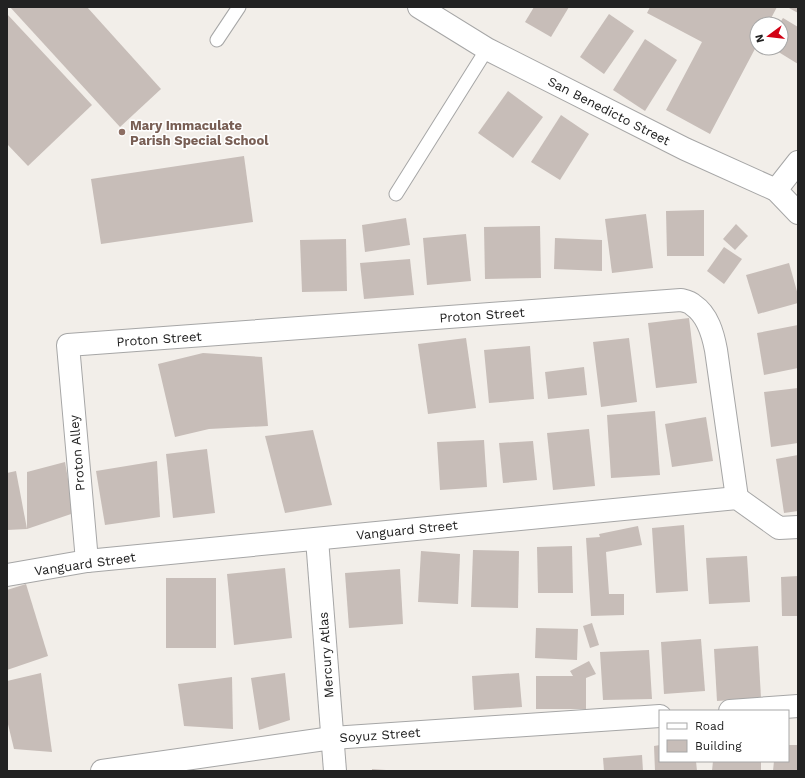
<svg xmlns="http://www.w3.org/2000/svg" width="805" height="778" viewBox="0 0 805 778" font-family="'Work Sans',sans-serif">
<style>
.building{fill:#c7bdb8}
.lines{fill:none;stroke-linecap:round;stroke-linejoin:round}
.lane-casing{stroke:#a6a6a6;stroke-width:15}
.street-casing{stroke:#a6a6a6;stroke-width:24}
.lane{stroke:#fff;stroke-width:13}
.street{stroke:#fff;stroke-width:22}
.education-dot{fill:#8d6e63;stroke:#fff;stroke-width:1.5}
.labels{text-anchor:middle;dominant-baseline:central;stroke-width:3;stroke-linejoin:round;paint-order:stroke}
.street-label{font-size:13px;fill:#222;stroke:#fff}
.education-label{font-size:13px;font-weight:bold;fill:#785e54;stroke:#fff;text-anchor:start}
</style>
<rect width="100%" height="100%" fill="#f2eee9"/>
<g class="building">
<path d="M10,7H87L161,89L120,127Z"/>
<path d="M534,7H569L551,37L525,22Z"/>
<path d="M650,7H777L768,24H757V45L710,134L666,110L702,42L647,13Z"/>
<path d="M789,7H798V13L789,8Z"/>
<path d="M7,14L92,105L28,166L7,144Z"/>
<path d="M609,14L634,31L604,74L580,57Z"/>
<path d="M783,18L798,27V64L772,48H781V24H779Z"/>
<path d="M645,39L677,60L645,111L613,90Z"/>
<path d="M508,91L543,117L513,158L478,133Z"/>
<path d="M561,115L589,134L560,180L531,162Z"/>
<path d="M244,156L253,222L101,244L91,179Z"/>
<path d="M704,210V256H667L666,211Z"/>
<path d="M646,214L653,268L612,273L605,219Z"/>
<path d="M406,218L410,245L365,252L362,225Z"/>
<path d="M736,224L748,236L735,250L723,239Z"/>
<path d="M540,226L541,278L485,279L484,227Z"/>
<path d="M466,234L471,281L427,285L423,238Z"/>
<path d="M555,238L602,240V271L554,269Z"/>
<path d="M346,239L347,291L302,292L300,240Z"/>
<path d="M724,247L742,259L724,284L707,271Z"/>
<path d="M410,259L414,295L364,299L360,263Z"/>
<path d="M789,263L798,295V303L758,314L746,275Z"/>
<path d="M689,318L697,383L656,388L648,323Z"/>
<path d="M798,325V368L764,375L757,333Z"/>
<path d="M466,338L476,408L428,414L418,344Z"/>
<path d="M629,338L637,402L601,407L593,342Z"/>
<path d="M530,346L534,399L489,403L484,350Z"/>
<path d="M203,353L262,357L268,426L209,429L175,437L158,364Z"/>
<path d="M584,367L587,395L548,399L545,372Z"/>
<path d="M798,388V443L771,447L764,392Z"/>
<path d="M655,411L660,475L611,478L607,415Z"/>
<path d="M706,417L713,461L672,467L665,424Z"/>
<path d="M589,429L595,486L553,490L547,433Z"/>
<path d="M313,430L332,505L285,513L265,436Z"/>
<path d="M484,440L487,487L440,490L437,442Z"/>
<path d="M533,441L537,480L503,483L499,443Z"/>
<path d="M207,449L215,513L173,518L166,454Z"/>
<path d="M798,455V511L784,513L776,459Z"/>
<path d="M157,461L160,517L105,525L96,471Z"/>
<path d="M65,462L74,513L27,529V472Z"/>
<path d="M16,471L27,529L7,530V473Z"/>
<path d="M684,525L688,591L656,593L652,528Z"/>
<path d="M638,526L642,545L606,552L609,594H624V615L591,616L586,538L600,537L599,534Z"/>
<path d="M572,546L573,593H538L537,547Z"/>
<path d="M473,550L519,551L518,608L471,607Z"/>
<path d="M421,551L460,554L458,604L418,602Z"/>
<path d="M747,556L750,602L709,604L706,558Z"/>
<path d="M285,568L292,638L234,645L227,574Z"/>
<path d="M400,569L403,624L349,628L345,573Z"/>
<path d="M798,576V616H782L781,577Z"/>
<rect x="166" y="578" width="50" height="70"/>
<path d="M26,584L48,656L7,670V590Z"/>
<path d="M592,623L599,645L590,648L583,626Z"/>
<path d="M536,628L578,629L577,660L535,658Z"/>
<path d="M701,639L705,691L664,694L661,642Z"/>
<path d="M758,646L761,698L717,701L714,649Z"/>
<path d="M649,650L652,699L603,700L600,652Z"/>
<path d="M589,661L596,674L586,678V709H536V676H573L570,671Z"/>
<path d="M41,673L52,752L14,749L7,720V681Z"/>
<path d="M285,673L290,720L259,730L251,678Z"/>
<path d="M519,673L522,707L474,710L472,676Z"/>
<path d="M232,677L233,729L184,726L178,684Z"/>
<path d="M660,745V761H696L697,771H655L654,746Z"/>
<path d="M788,745H798V771H773L774,761H788Z"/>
<path d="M642,755L643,771H604L603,758Z"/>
<path d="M713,761H761V771H712Z"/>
<path d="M372,769L386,770V771H372Z"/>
</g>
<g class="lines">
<defs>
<g id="lane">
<path d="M217,40L239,7"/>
<path d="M396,194L487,49"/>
</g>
<g id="street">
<path d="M419,7L487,49L685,149L776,190L798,213"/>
<path d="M776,190L798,162"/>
<path d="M317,539L335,771"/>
<path d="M87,561L68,345L681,300C685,301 690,302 693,305C708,315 713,334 716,350L737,498"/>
<path d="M7,575L87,561L737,498L779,528L798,527"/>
<path d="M730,711L798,706"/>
<path d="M102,771L332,738L660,716"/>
</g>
</defs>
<use href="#lane" class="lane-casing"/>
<use href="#street" class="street-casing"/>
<use href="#lane" class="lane"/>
<use href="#street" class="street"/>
</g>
<circle class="education-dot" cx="122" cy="132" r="4"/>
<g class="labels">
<g class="street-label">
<text transform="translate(609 111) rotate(27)">San Benedicto Street</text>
<text transform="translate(482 315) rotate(-4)">Proton Street</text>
<text transform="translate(159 339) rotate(-4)">Proton Street</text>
<text transform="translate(77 453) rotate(-95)">Proton Alley</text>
<text transform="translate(407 530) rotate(-6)">Vanguard Street</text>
<text transform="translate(85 564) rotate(-8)">Vanguard Street</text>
<text transform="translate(326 655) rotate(-94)">Mercury Atlas</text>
<text transform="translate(380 735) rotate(-4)">Soyuz Street</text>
</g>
<g class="education-label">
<text x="130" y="125">Mary Immaculate<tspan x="130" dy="15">Parish Special School</tspan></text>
</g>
</g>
<rect width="805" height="778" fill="none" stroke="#222222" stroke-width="16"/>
<rect x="659" y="710" width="130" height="52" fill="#ffffff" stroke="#a7a7a7"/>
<rect x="667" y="723" width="20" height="6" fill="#ffffff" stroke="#a7a7a7"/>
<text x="695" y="730" font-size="12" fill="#222222">Road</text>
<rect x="667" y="740" width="20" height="12" fill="#c7bdb8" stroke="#a7a7a7"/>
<text x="695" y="750" font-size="12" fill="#222222">Building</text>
<g transform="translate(769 36) rotate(255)"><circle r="19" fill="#ffffff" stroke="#a7a7a7"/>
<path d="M0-3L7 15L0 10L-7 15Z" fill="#d20215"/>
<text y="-6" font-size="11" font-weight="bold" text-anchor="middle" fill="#222222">N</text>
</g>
</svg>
